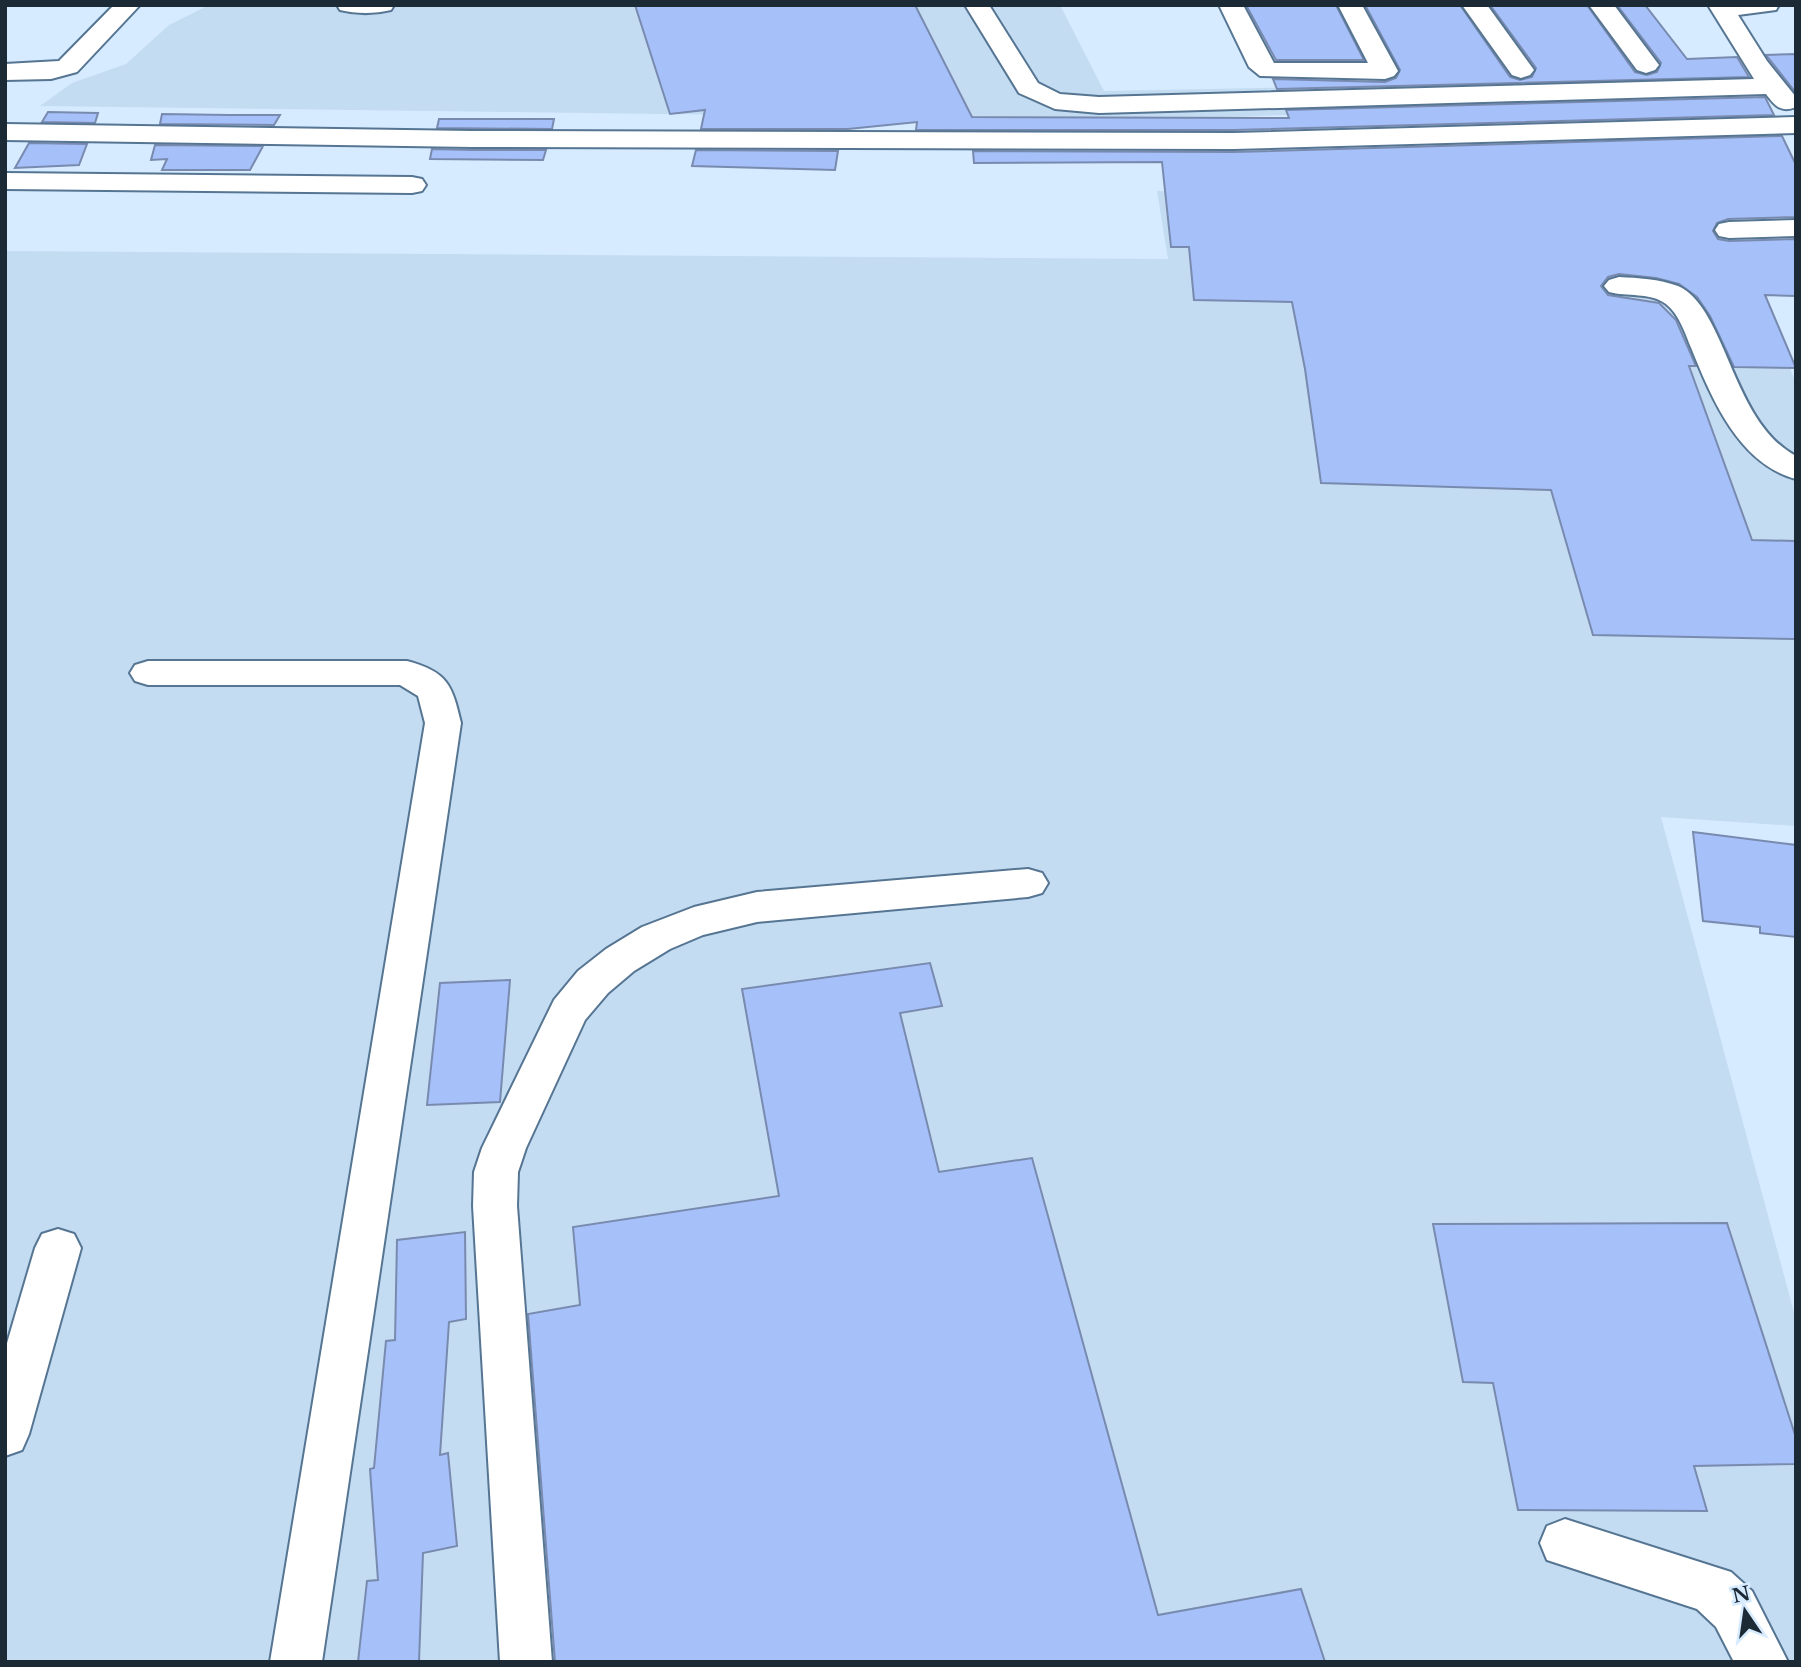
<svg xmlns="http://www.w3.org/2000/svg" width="1801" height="1667" viewBox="0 0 1801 1667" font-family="'Libre Baskerville',serif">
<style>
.built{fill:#c3dcf2}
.building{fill:#a6c0fa;stroke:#798aaf;stroke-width:2}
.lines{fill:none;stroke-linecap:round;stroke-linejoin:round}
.minor-casing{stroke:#557592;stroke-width:4}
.minor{fill:#fff;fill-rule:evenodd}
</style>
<rect width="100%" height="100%" fill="#d6ebff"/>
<g class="built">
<path d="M209,5H1060L1104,91L1739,79L1758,101L1124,120L40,106L72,83L126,64L169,25Z"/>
<path d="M1157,191L1722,207L1796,383V826L1661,817L1796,1320V1662H5V251L1168,259Z"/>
</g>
<g class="building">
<path d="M635,5H915L972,117L1289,118L1286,110L1765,97L1774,115L1234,130H916L917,122L848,129H701L705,110L670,114Z"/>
<path d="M1246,5H1336L1364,60H1276Z"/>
<path d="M1365,5H1460L1510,77L1520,80L1532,77L1536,68L1490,5H1587L1635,72L1647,75L1657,72L1661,63L1617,5H1645L1687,59L1737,57L1749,77L1277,89L1273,79L1385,82L1396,78L1400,70Z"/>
<path d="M1796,54V93L1766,55Z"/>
<path d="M48,112L98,113L95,123L42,122Z"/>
<path d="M162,114L229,115H280L274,125L160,124Z"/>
<path d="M439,119H554L552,129L437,128Z"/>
<path d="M1782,136L1796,165V217L1728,219L1717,223L1713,231L1718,239L1729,241L1796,239V296L1765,295L1796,368L1734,367L1710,316L1697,297L1679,284L1656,278L1619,274L1608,277L1601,286L1608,295L1659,303L1676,320L1696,366H1689L1752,540L1796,541V639L1593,635L1551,490L1321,483L1305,369L1292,302L1194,300L1189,247H1171L1162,162L974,163L973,151L1234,152Z"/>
<path d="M29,143L87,144L79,165L15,168Z"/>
<path d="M155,145L263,146L250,170H162L167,159L151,160Z"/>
<path d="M432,149L472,150H546L543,160L430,159Z"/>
<path d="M696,150L838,151L835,170L692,166Z"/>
<path d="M1693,832L1796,845V937L1760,933V927L1703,921Z"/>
<path d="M930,963L942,1006L900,1013L939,1172L1032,1158L1158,1615L1301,1589L1325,1662H555L528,1314L580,1305L573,1227L779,1196L742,989Z"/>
<path d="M510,980L500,1102L427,1105L440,983Z"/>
<path d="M1727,1223L1796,1438V1464L1694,1466L1707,1511L1518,1510L1493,1383L1463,1382L1433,1224Z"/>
<path d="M465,1232L466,1319L449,1322L440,1455L448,1453L457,1546L423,1553L419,1662H358L367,1581L378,1580L370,1469L374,1468L386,1341L395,1340L397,1240Z"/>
</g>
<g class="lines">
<defs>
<g id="minor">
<path d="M114,5H140L77,72L51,79L5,80V64L59,61Z"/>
<path d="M337,5H394L391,10C375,14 356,14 340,10Z"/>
<path d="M965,5H989L1038,83L1060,94L1099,97L1754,79L1708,5H1779L1776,10L1738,15L1767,61L1796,97V107C1781,113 1775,106 1766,94L1099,113L1055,109L1019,93Z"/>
<path d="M1219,5H1243L1274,63H1368L1338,5H1362L1398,71L1394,76L1385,79L1260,76L1249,67Z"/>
<path d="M1462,5H1487L1534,70L1530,75L1521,78L1512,75Z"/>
<path d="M1589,5H1614L1659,65L1655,70L1646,73L1637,70Z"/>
<path d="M1796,117V133L1234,149L472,147L5,140V124L472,131L1234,133Z"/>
<path d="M5,173L412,177L422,179L426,185L422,191L412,193L5,189Z"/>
<path d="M1796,220V236L1729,238L1719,236L1715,230L1719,224L1729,222Z"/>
<path d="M1619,277C1638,278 1659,279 1678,286C1727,308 1731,422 1796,456V479C1739,464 1712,399 1692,350C1685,334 1680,315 1666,304C1650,292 1627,297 1609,292L1604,286L1609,280Z"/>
<path d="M148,661H407C448,672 452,685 461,723L322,1662H270L425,723L418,696L400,685H148L135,681L130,673L135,665Z"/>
<path d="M1028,869L1042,873L1048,883L1042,893L1028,897L757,922L703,935L670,949L634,971L608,993L585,1020L526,1148L518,1172L517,1206L552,1662H500L473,1206L474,1172L482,1148L554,1000L578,971L606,949L642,927L694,907L757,892Z"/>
<path d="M58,1229L74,1234L81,1248L29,1434L22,1450L5,1456V1350L35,1248L42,1234Z"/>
<path d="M1565,1519L1731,1572L1752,1591L1788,1662H1734L1716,1627L1697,1609L1547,1560L1540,1543L1547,1526Z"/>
</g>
</defs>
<use href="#minor" class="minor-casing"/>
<use href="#minor" class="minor"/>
</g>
<rect width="1801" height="1667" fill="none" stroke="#1c2a36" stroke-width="14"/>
<g transform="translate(1745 1611) rotate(347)" stroke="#d6ebff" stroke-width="5" paint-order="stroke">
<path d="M0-5L12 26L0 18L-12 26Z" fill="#1c2a36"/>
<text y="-10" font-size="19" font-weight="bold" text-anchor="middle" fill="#1c2a36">N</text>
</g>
</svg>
